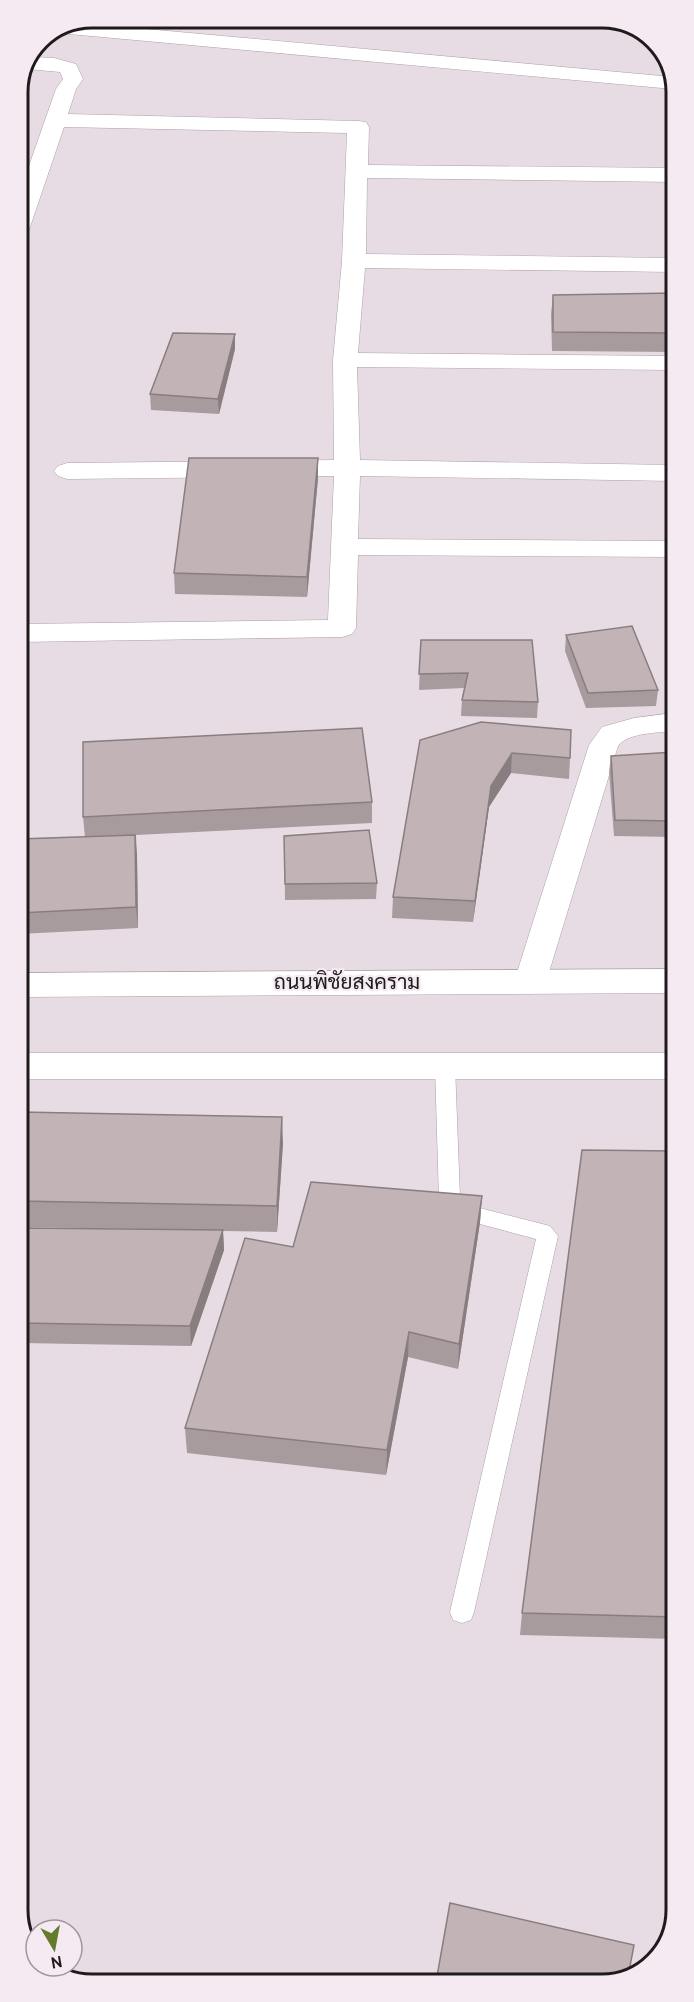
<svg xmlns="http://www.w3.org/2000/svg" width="694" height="2002" viewBox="0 0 694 2002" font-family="Overpass,Sarabun,sans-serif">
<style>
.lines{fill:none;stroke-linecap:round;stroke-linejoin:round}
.lane-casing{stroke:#aca1a9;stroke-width:1}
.street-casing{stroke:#aca1a9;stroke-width:1}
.secondary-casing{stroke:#aca1a9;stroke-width:1}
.lane{fill:#fff;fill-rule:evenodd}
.street{fill:#fff;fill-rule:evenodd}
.secondary{fill:#fff;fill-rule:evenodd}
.wall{fill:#a79b9d}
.shaded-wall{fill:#887e7f}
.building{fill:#c2b4b6;stroke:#887e7f;stroke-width:1.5}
.labels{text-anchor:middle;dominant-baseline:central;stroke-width:4.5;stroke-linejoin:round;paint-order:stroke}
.street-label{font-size:21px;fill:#1f1b1d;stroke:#f5eaf1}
.rim{fill:none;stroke:#1f1b1d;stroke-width:3}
</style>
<rect width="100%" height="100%" fill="#e8dce4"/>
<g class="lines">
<defs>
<path id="lane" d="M445,1059L452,1061L455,1066L460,1198L464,1204L550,1226L558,1236L474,1612L471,1620L462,1623L453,1620L450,1612L536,1239L450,1216L439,1200L435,1066L438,1061Z"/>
<g id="street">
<path d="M80,23L673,77V89L69,34L61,31Z"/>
<path d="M32,57L54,58L76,64L83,79L76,89L68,114L358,121L366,122L369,127L368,165L674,168V182L367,178L366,254L674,258V272L365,268L358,353L674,356V370L357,367L360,460L674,465V481L360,476L358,539L674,541V557L358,555L356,628L352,634L342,637L19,642V624L328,620L334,476L67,479L58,476L54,471L58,466L67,463L334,460L333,360L342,261L347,133L64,127L29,230L26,235L18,237V197L56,89L63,79L60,72L27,69Z"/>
<path d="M674,713V731C658,733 629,732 618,746L546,982L542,990L530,994L518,990L514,982L589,745L602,727L634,718Z"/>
</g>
<g id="secondary">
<path d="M675,969V993L19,997V973Z"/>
<rect x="19" y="1053" width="656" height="26"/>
</g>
</defs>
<use href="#lane" class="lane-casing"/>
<use href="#street" class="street-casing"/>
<use href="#secondary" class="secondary-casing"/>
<use href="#lane" class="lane"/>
<use href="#street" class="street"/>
<use href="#secondary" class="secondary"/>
</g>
<g class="wall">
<path d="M674,293V352L552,351L551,314L553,295Z"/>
<path d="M235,349L219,414L151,410L150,394Z"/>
<path d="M318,458V478L307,597L175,594L174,573Z"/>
<path d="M566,635L658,690L656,706L586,708L565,651Z"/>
<path d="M421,640L538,702L537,718L461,716L462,700L464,688L419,690Z"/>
<path d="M420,740L570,758L569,779L511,773L489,807L473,922L392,918L393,897Z"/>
<path d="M674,752V837L614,836L609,772L611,756Z"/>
<path d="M372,802V823L136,835L137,855L138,928L19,934V839L85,837L83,817Z"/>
<path d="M284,836L377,883L376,899L285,900Z"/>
<path d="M20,1112L283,1143L277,1232L223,1231L224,1250L191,1346L20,1343V1228L147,1229L20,1227Z"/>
<path d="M675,1151L676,1639L520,1635L522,1613Z"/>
<path d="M482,1196L480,1222L458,1369L408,1357L386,1475L187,1453L185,1428L293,1247Z"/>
</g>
<g class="shaded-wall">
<path d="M235,334V349L219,414L218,399Z"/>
<path d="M318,458V478L307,597V577Z"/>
<path d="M512,753L511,773L489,807L473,922L475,901L491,786Z"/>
<path d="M135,835L137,855L138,928L136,907Z"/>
<path d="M282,1117L283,1143L277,1232V1206Z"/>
<path d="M482,1196L480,1222L458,1369L459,1344Z"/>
<path d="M223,1230L224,1250L191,1346L190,1326Z"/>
<path d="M409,1332L408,1357L386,1475L387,1450Z"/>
</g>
<g class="building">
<path d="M674,293V333L553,332V295Z"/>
<path d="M173,333L235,334L218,399L150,394Z"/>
<path d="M189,458H318L307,577L174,573Z"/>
<path d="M632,626L658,690L588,693L566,635Z"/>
<path d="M421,640H532L538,702L462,700L468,673L419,674Z"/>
<path d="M481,722L571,730L570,758L512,753L491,786L475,901L393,897L420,740Z"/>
<path d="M362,728L372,802L83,817V742Z"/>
<path d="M674,752V821L615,820L611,756Z"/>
<path d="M369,830L377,883L285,884L284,836Z"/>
<path d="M135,835L136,907L19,913V839Z"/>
<path d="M20,1112L282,1117L277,1206L20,1201Z"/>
<path d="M582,1150L675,1151L676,1617L522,1613Z"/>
<path d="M311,1182L482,1196L459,1344L409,1332L387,1450L185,1428L245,1238L293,1247Z"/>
<path d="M20,1228L223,1230L190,1326L20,1323Z"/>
<path d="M450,1903L634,1945L628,1977L621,1981L436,1982Z"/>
</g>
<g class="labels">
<g class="street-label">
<text x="347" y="983">ถนนพิชัยสงคราม</text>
</g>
</g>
<path d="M0 0H694V2002H0ZM92 28H602A64 64 0 0 1 666 92V1910A64 64 0 0 1 602 1974H92A64 64 0 0 1 28 1910V92A64 64 0 0 1 92 28Z" fill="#f5eaf1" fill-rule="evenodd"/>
<path class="rim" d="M92 28H602A64 64 0 0 1 666 92V1910A64 64 0 0 1 602 1974H92A64 64 0 0 1 28 1910V92A64 64 0 0 1 92 28Z"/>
<g transform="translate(54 1948) rotate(170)"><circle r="28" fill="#f5eaf1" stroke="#9f979c" stroke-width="1.5"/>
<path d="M0-4.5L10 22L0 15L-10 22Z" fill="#647b2c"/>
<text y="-9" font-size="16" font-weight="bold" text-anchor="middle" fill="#1f1b1d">N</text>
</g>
</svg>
